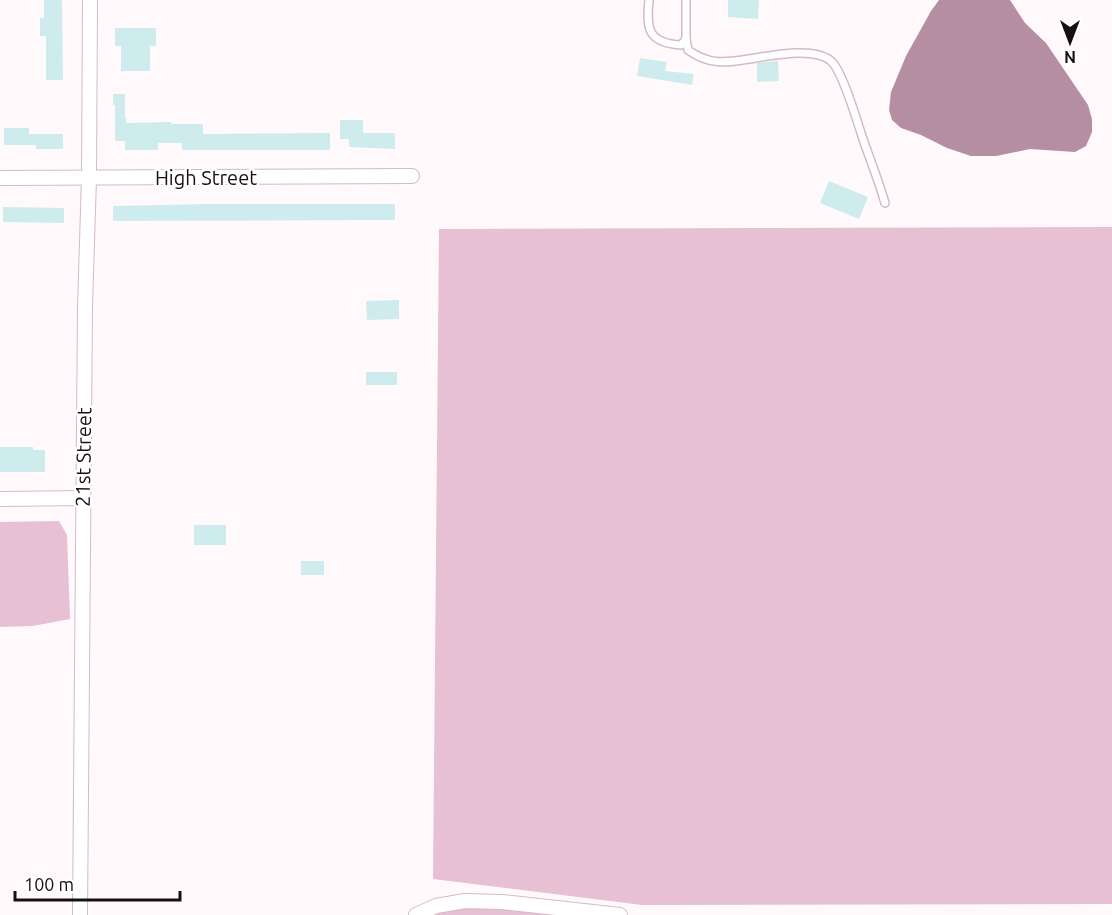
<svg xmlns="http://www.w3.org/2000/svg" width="1112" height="915" viewBox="0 0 1112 915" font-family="Ubuntu,sans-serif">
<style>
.green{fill:#e7c0d3}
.water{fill:#b68ea2}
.building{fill:#ceecee}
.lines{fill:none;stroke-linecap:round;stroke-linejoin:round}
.lane-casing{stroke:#d3bbc6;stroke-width:10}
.street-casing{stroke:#d3bbc6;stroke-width:16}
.lane{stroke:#fff;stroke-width:7}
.street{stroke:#fff;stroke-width:14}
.labels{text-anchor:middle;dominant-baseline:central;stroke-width:5;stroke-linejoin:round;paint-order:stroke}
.street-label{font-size:20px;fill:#170f13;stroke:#fff}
</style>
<rect width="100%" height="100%" fill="#fff9fc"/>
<g class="green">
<path d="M1112,227V904L642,905L433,879L439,229Z"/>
<path d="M59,521L67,535L70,619L33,626L0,627V522Z"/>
<path d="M465,901L620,915H417Z"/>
</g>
<path class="water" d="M939,0H1010L1025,23L1046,43L1088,105L1092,119V132L1086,146L1075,152L1030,149L996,156H971L947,148L921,135L901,128L892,120L889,110L891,92L906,56L931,11Z"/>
<g class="building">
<path d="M44,0H62L63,80H46V36H40V18H44Z"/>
<path d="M728,0H759L758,19L728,17Z"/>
<path d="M115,28H156V46H150V71H121V46H115Z"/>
<path d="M640,58L667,62L665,71L694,74L692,85L637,76Z"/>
<path d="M776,61H778L779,81L757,82V63Z"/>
<path d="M113,94H125V118H126V123L171,122V124H203V134L330,133V150H182V143H158V150H125V141H115V105H113Z"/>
<path d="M340,120H363V133H395V149L349,147V139H340Z"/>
<path d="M4,128H29V134H63V149H36V145H4Z"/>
<path d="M829,181L868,197L859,219L820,203Z"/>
<path d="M209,204H395V220L113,221V206Z"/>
<path d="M3,207L64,208V223L3,222Z"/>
<path d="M399,300V319L367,320L366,301Z"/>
<rect x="366" y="372" width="31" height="13"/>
<path d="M0,447H33V450H45V472H0Z"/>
<rect x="194" y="525" width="32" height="20"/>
<rect x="301" y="561" width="23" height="14"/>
</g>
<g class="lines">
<defs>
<g id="lane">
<path d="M649,0C646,29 648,43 681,45L686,39"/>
<path d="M686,0V39L688,50C709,65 725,63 749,59C770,56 814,46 831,61C843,71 858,125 864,142C871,162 879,182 885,203"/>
</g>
<g id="street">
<path d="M0,178L412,176"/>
<path d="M0,499L83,498"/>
<path d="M80,915L85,306L89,178L90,0"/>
<path d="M416,915L436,906L465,901L502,902L620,915"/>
</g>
</defs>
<use href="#lane" class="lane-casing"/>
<use href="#street" class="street-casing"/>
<use href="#lane" class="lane"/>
<use href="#street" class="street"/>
</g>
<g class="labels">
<g class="street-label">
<text x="206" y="177">High Street</text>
<text transform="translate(83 457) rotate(-89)">21st Street</text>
</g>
</g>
<g transform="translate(1070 42) rotate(180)" stroke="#ffffff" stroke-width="4.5" paint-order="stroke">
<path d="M0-4.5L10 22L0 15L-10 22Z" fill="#170f13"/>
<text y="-9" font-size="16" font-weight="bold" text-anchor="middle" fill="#170f13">N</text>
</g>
<path d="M15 891v9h165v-9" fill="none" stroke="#170f13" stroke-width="3"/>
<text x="24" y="891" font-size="18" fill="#170f13" stroke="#ffffff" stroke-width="4.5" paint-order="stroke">100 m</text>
</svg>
